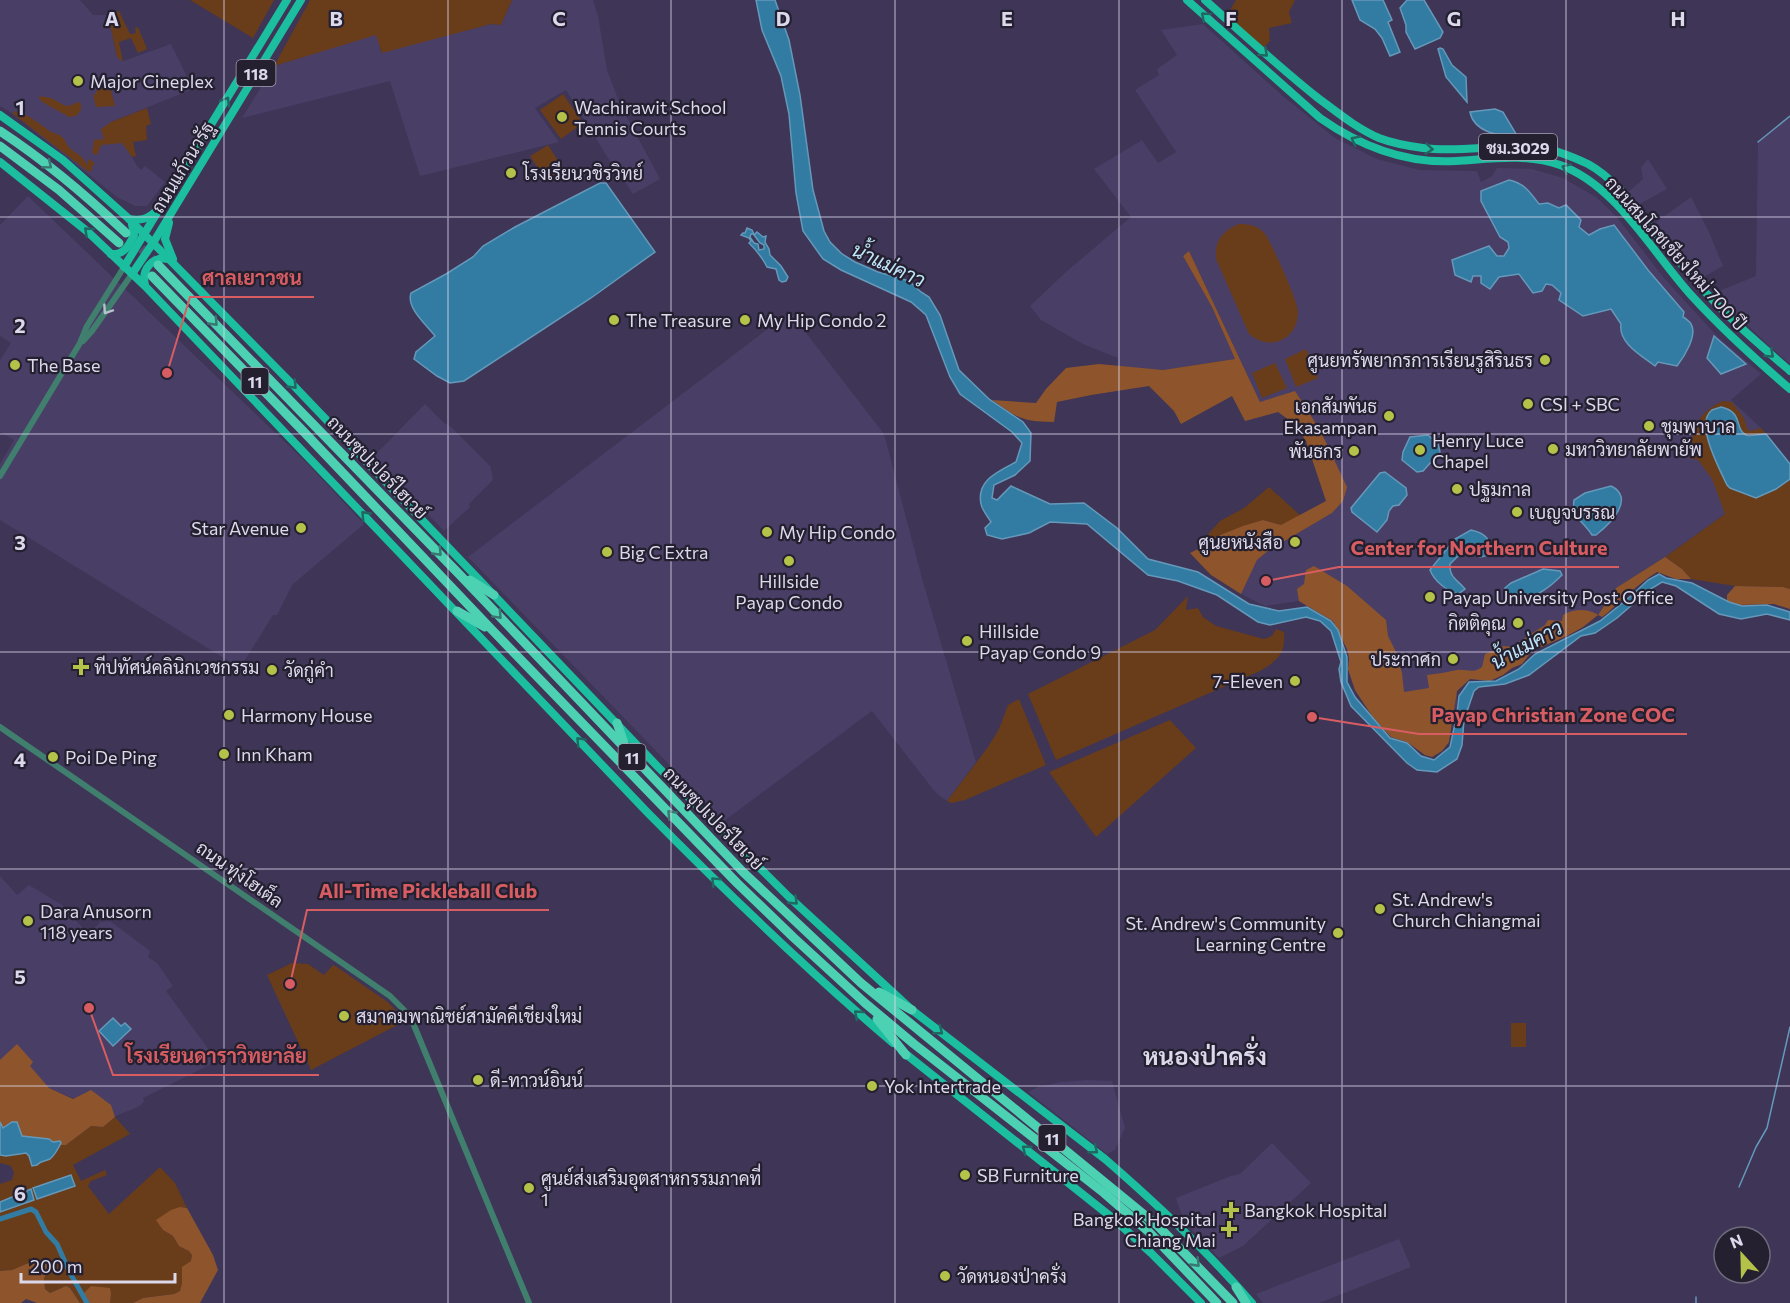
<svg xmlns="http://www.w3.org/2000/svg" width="1790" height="1303" viewBox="0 0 1790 1303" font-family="Commissioner,Sarabun,sans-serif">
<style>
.built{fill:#493e66}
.green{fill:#693c1a}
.forest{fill:#8e552c}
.water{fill:#327ca3;stroke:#6598b9;stroke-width:1.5}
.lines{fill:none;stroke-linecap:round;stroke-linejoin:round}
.stream{stroke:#6598b9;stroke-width:1.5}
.canal{stroke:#327ca3;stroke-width:5}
.highway-tunnel{stroke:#564e6e;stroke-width:9;stroke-dasharray:9 4.5;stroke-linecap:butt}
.minor{stroke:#407e6e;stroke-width:6}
.major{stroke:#1bbe9f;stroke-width:8}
.highway{stroke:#4dd1b3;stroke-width:9}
.oneway{stroke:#206761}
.oneway2{stroke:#387871}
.oneway3{stroke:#b6c2cd}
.grid{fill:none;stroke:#ddd9ed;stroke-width:1.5;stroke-opacity:0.55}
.poi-dot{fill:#b5c24a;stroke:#24202f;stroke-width:2}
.labels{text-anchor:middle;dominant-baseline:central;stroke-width:4.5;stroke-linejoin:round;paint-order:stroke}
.shield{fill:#24202f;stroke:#a6a2b4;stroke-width:1.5}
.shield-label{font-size:16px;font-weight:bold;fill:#ddd9ed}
.poi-label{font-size:18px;fill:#ddd9ed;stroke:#24202f;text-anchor:start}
.street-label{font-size:18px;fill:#ddd9ed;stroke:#24202f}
.water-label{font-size:20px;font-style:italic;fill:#c1e6fc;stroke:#24202f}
.district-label{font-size:24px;font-weight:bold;fill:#ddd9ed;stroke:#24202f}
.grid-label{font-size:20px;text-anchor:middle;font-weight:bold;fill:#ddd9ed;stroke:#24202f;stroke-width:4.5;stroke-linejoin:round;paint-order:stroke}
.leader{fill:none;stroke:#d85d63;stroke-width:2}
.callout-dot{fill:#d85d63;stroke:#24202f;stroke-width:2}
.callout-label{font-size:20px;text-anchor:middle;font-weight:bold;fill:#d85d63;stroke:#24202f;stroke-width:4.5;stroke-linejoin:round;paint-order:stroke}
</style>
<rect width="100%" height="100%" fill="#3e3557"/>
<g class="built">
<path d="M0,0H80L93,15H108L117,57L123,61L171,44L193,89L111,122L137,166L141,170L145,166L165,182L147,206H135L117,197L13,114L0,106Z"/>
<path d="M512,0H593L598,16L607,70L620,104L660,179L633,194L606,155L566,90L535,108L559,142L420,176L390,81L242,118L274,66L377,34L381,52L491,24L501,25Z"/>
<path d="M1203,24L1284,97L1335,138L1377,159L1419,170L1477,171L1481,182L1492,176L1497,168L1532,169L1563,178L1596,197L1616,216L1664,278L1717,336L1761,374L1731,400L1761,428L1790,464V479L1725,514L1665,557L1616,588L1598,615L1583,627L1532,651L1522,663L1490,681L1470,679L1457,691V709L1450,728L1425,755L1407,742L1391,737L1372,716L1355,690L1348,669L1349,658L1347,649L1334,626L1299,601L1265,606L1241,594L1257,560L1269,550L1332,513L1320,430L1260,402L1189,251L1183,256L1212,307L1235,359L1163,370L1117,367L1118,358L1083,344L1041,320L1030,306L1067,271L1131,217L1094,169L1142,140L1158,163L1176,152L1135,90L1159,75L1157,69L1177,55L1161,30Z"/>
<path d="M1790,117V364L1768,345L1714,293L1756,276L1758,142Z"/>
<path d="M1648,159L1667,189L1636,206L1625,195L1643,179L1641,168Z"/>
<path d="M28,196L308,464L364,524L292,585L277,615H273L240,668L0,520V464L14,440L0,432V360L11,343L0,336V225Z"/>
<path d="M1691,197L1708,230L1723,266L1700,279L1655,223Z"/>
<path d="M790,312L884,434L923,582L976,762L947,801L936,793L872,711L724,821L468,557Z"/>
<path d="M425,404L443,422L451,427L491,467L493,480L469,504L470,507L444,531L373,457Z"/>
<path d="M0,876L17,895L29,885L62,905L88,934L101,922L110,921L150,951L148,957L157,963L173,986L166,991L217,1061L143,1098L144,1101L140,1106L116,1116L0,1068Z"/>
<path d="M1088,1080L1112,1081L1125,1128L1115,1150L1107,1154L1028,1092L1038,1087L1061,1082Z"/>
<path d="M1272,1143L1311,1183L1243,1246L1219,1258L1184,1222L1176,1198L1231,1176L1240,1174Z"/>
<path d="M1399,1239L1411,1267L1319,1303H1263L1256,1294Z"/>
</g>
<g class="green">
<path d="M190,0H274L253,38Z"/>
<path d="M310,0H512L501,25L491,24L382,53L376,35L274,66Z"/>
<path d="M1236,0H1295L1289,12L1292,23L1269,28L1270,41L1263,48L1227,15Z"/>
<path d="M119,11L130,34L136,33L135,28L138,27L147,49L138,53L131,38L119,42L123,62L117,57L108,15Z"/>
<path d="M109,83L115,106L96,107L93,95L96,94V91L98,90L97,87Z"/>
<path d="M563,94L583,123L561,139L540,110Z"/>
<path d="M39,96C44,97 50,97 55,100C65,105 65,109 78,102L81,104V110L76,116L69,117C59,111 48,106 40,100Z"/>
<path d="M147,108L151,124L146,126L147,140L133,142L136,156L132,157L122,143L101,145L97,155L92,153L94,140L104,139L102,133H103L100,130L111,122Z"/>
<path d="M14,111C28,114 40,124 51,132C55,134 60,134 63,138C66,141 66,144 68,146C76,155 83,154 87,166L88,159L95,163L92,167V170L89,172L13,114Z"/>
<path d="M548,145L564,170L546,181L530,156Z"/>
<path d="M1239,224C1250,224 1259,226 1266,235C1273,247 1298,301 1298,312C1298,324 1292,337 1279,341C1268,345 1258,341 1249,334L1216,259C1214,241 1223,230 1239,224Z"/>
<path d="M1306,349L1318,378L1296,387L1285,359Z"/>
<path d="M1275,363L1287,388L1262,398L1252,373Z"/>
<path d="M1722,401L1732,402L1744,418L1747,428L1750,431L1761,428L1766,434L1748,436L1743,433L1735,414L1712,410C1711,412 1707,416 1707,418C1700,434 1720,470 1727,485L1730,488L1756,498L1776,489L1790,479V589L1783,587L1735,586L1691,579L1682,569L1665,557L1725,514L1712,479L1698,460L1689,458C1693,429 1695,415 1722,401Z"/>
<path d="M1269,487L1301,516L1281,525L1263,520L1214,538L1204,546L1199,544L1220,521L1244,508Z"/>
<path d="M1188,596L1186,610L1198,608L1203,617L1216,626L1264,639L1272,636L1276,629L1284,632C1286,653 1278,660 1260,671L1056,760L1028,694L1155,630Z"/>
<path d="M1019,699L1046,765L965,800L951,803L947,801L988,747L999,729L1008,705Z"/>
<path d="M1170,720L1196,748L1096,837L1049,772Z"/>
<path d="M292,963L308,964L324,975L333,965L337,967L389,1003L405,1021L311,1070L267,975Z"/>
<rect x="1511" y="1023" width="15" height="24"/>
<path d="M115,1117L130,1134L73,1165L81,1181L105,1170L107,1175L91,1181L88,1186L109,1214L160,1167L175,1183L187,1208L180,1207L163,1230L173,1236L179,1246L189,1251L192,1255L191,1261L182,1268V1283L180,1291L174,1294L143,1298L133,1303H110L111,1294L82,1295L85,1303H80L70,1288L66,1286L50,1293L45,1289L44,1278L31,1262L12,1270L0,1271V1184L12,1180L14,1173L11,1166L0,1163V1155L6,1156L26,1153L29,1156L30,1163C43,1163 55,1157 60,1145H66L91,1126L103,1127Z"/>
</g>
<g class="forest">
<path d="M1189,251L1260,402L1295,391L1320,430L1347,487L1343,501L1332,513L1269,550L1257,560L1241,594L1211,575L1190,553L1204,546L1213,538L1243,526L1263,520L1281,525L1326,501L1306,441L1293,423L1278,412L1245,421L1232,396L1181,424L1174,411L1149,386L1091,395L1057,402L1054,422C1022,422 1018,418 992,400L1036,403L1046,389L1066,368L1099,364L1163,370L1235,359L1212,307L1183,256Z"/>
<path d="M1665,557L1682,569L1691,579H1676L1657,572C1644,580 1633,590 1621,600C1614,606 1610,612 1602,617L1598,615L1583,627L1567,636L1532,651L1522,664L1512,668L1503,675L1490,681L1470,679L1457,691L1449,742L1442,751L1432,757L1425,755L1407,742L1391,737L1372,716L1355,690L1348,669L1349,658L1347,649L1333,621L1299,601L1297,589L1304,584L1306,570L1314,566L1347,586L1386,620L1388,636L1395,650L1402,673L1404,692L1429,688L1427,675C1437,674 1447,672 1457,670C1467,669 1473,674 1482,667L1485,654L1504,646L1511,647L1545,625L1548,620L1562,621L1563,615C1573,609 1588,608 1598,615L1616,588Z"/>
<path d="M1735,586L1783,587L1790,589V609L1774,604L1739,605L1727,601V595Z"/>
<path d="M17,1044L33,1062L30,1066L49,1088L73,1099L91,1090L111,1105L115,1117L103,1127L91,1126L66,1145H60V1141L53,1142L49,1139L22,1136L9,1123L7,1127H2L0,1122V1060Z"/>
<path d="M180,1207L187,1208L213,1255L218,1270L200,1303H133L143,1298L174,1294L180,1291L182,1283V1267L191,1261L192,1255L189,1251L179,1246L173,1236L163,1230L156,1220L171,1210Z"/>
<path d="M31,1262L47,1264L50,1268L44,1278L45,1289L50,1293L66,1286L70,1288L80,1303H37L26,1299L21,1303H0V1271L12,1270Z"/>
<path d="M91,1286L110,1288L111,1294L110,1303H85L82,1295Z"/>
</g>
<g class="water">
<path d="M756,0H775L789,40L800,95L813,190L824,231L830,242L842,254L855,262L878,272L909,281L921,292L929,297L940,315L959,370L989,399L1023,422L1031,433L1030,461L1015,475L994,485L992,498L997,500L1011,486L1050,504L1084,503L1117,528L1148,559L1198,572L1249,604L1279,611L1307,607L1331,621L1338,630L1347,657V682L1355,697L1390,738L1407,743L1421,756L1434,760L1450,747L1457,714L1459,696L1469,682L1496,681L1519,669L1535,654L1600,621L1631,596L1648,580L1659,574L1666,578L1692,583L1729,602L1742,606L1767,605L1790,612V620L1767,614L1741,619L1719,614L1676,586L1662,582L1649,590L1617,618L1595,633L1581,636L1529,675L1505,684L1479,687L1474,691L1464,720L1462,745L1457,759L1437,772L1417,770L1407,763L1351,706L1341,682L1339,669L1341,662L1331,631L1320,621L1306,617L1270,625L1258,622L1217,595L1178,581L1148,575L1087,524L1050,522L1029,533L1002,539L987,535L985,528L991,522C988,517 982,510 981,504C976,480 999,471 1016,462L1022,443L1012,432L960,394L950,377L926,315L911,302L841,270L823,259L803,231L796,193L789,114L781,76L762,30Z"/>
<path d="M1352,0H1383L1392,20L1388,22L1400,52L1390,56L1382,38L1375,29L1360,20Z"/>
<path d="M1407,0H1424L1443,32L1440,38L1415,49L1406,32V25L1400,8Z"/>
<path d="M1440,48L1443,49L1452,65L1466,77L1467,102L1446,77L1438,49Z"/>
<path d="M1495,109L1503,112L1519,139C1501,136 1474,133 1470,112Z"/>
<path d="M1509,180C1524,183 1530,192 1539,204L1548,203L1559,208L1566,205L1581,220L1579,227L1589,235L1600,229L1614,225L1648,270L1684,312L1683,317C1684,317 1691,323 1691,324C1698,335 1684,357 1677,366L1658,362L1655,366C1642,356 1618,343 1621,324L1611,309L1583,316L1559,300L1561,293L1552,285L1546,284L1542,291L1533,293L1519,274L1499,277L1490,289L1481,283V276H1473L1471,282L1455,275L1452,260L1489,246L1497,256H1504L1509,248L1508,242L1500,237L1481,201V191Z"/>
<path d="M600,183H606L655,252L591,298L464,381L450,383L437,376L414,359L416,352L435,336C426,324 406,308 411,293L446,274L473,257L483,246L515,227Z"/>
<path d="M747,228L752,230L754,234H751L750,237L754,243L758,244L759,250L764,249V245L760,243L754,235L757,232L763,237L766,236L765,242L769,249L770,255L781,266L788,277L786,281L782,282L779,280L776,269L767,267C762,257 755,249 749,243L751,241L749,238L741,235L743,233H745Z"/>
<path d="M1714,336L1746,364L1721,374L1707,358Z"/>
<path d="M1721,407C1744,412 1734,429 1746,435C1750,437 1760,434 1766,434L1790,464V479L1776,489L1756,498L1730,488L1727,485C1720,470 1694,423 1712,410C1715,409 1718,408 1721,407Z"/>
<path d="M1428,435L1438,444L1440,452L1423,471L1417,472L1402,460L1403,452L1410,437Z"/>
<path d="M1385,472L1406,488L1407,495L1399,505L1393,506L1389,511L1387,520L1377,532L1352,512L1351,508L1380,473Z"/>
<path d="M1611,486C1636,498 1610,524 1596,535H1592C1584,522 1571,517 1574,500L1585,493Z"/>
<path d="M1471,530C1485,533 1493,540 1489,555L1480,557L1466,552L1457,557L1450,564C1449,578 1458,580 1465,589L1458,594C1447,591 1434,581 1430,570L1455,539Z"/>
<path d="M1543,569L1560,571L1562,575C1548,589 1540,594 1520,601L1513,597L1505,588L1511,583Z"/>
<path d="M113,1018L121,1026L125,1023L131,1029L113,1046L99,1031Z"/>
<path d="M0,1122L3,1128L12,1122H17L22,1136L49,1139L53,1142L60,1141L61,1143C58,1149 55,1155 50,1159C44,1162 41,1160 37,1165L32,1166L29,1156L26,1153L6,1156L0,1155Z"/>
<path d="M71,1175L75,1186L37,1199L33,1188Z"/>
<path d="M31,1189L34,1200L0,1212V1202Z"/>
</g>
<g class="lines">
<g class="stream">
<path d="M1758,142L1790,116"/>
<path d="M1739,1187L1756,1147L1767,1128L1790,1027"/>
<path d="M1696,1303V1297"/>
</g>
<path class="canal" d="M0,1219L31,1209L36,1212L46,1232L57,1244L70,1273L87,1303"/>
<path class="highway-tunnel" d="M132,239L158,265"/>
<g class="minor">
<path d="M83,341L92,331L132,274"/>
<path d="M0,476L80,343L87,326L124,267"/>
<path d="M0,727L390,996L404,1010L413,1023L529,1303"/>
</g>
<g class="major">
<path d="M1187,0L1320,118C1360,146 1406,164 1456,161C1490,159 1526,153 1560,165C1616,185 1652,252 1691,295C1722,329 1755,359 1790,389"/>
<path d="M1205,0C1242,33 1279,67 1318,98C1337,112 1356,128 1379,138C1392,143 1408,146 1423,148C1462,153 1501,143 1541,148C1557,150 1573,157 1588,164C1614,178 1633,205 1651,228C1667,247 1682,265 1698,284C1726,316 1758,343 1790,371"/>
<path d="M0,115L63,160L128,218L161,251L295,387L658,767L789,897L912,1010L1105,1159C1157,1204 1207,1251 1252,1303"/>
<path d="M0,162L88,232L145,286L647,812C726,892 807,970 893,1043"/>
<path d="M129,219C141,221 148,219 156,211"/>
<path d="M169,223L165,239L173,259"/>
<path d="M111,254C124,255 129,246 134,235L132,224"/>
<path d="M124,267L287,0"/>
<path d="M132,274L153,243L301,0"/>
<path d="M145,285C141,269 153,256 168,259"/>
<path d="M902,1051L1115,1220L1151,1253L1201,1303"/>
</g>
<g class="highway">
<path d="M0,131C46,161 87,196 126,233"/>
<path d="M0,146L59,190L119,243"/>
<path d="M158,265L458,573L743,872L861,983L1158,1226L1233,1303"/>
<path d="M152,276L303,431L495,633L737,883L793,937L865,1003L914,1044L1104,1193L1149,1232L1217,1303"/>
<path d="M470,580L494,595"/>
<path d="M457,611L485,627"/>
<path d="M617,723L626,749"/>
<path d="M879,992L912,1010"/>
<path d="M877,1019L906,1055"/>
<path d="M1236,1287L1246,1303"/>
</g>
</g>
<defs><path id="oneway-chevron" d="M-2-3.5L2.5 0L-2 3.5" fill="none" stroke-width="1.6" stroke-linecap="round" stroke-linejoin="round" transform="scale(1.5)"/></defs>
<g class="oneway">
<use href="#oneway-chevron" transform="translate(1205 16) rotate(-138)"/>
<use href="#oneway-chevron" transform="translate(1264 53) rotate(42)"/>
<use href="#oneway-chevron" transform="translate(226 101) rotate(-59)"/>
<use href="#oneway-chevron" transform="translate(1355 140) rotate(-153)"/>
<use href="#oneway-chevron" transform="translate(1429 149) rotate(5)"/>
<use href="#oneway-chevron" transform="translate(1566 168) rotate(-156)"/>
<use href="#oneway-chevron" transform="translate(88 231) rotate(-138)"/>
<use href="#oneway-chevron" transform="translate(1770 354) rotate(41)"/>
<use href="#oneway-chevron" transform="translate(293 385) rotate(46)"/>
<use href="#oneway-chevron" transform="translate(365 515) rotate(-134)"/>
<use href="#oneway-chevron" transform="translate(580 741) rotate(-133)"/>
<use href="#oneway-chevron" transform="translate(715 881) rotate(-135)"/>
<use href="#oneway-chevron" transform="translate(794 901) rotate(43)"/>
<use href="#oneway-chevron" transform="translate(858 1014) rotate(-139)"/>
<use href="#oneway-chevron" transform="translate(939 1031) rotate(38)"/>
<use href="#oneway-chevron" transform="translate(1026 1149) rotate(-142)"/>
<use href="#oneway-chevron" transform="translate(1094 1150) rotate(38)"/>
</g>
<g class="oneway2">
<use href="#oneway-chevron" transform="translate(48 165) rotate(39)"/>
<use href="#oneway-chevron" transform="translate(214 322) rotate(46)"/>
<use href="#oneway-chevron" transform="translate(438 552) rotate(46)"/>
<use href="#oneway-chevron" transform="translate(498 615) rotate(47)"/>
<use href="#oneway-chevron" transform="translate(671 814) rotate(-134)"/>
<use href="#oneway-chevron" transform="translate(1196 1263) rotate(46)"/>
</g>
<use class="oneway3" href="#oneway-chevron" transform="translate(107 310) rotate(124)"/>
<path class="grid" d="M224,0V1303M448,0V1303M671,0V1303M895,0V1303M1119,0V1303M1342,0V1303M1566,0V1303M0,217H1790M0,434H1790M0,652H1790M0,869H1790M0,1086H1790"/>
<g class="poi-dot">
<circle cx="78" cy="81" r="6"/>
<circle cx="562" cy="117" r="6"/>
<circle cx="511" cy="173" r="6"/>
<circle cx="614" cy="320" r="6"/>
<circle cx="745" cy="320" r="6"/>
<circle cx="1545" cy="360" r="6"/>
<circle cx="15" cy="365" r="6"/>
<circle cx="1528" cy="404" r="6"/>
<circle cx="1389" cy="416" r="6"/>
<circle cx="1649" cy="426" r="6"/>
<circle cx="1553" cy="449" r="6"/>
<circle cx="1420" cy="450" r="6"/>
<circle cx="1354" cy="451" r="6"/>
<circle cx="1457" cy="489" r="6"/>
<circle cx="1517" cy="512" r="6"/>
<circle cx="301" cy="528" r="6"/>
<circle cx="767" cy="532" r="6"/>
<circle cx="1295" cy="542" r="6"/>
<circle cx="607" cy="552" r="6"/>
<circle cx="789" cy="561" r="6"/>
<circle cx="1430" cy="597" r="6"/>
<circle cx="1518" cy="623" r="6"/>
<circle cx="967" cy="641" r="6"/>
<circle cx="1453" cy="659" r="6"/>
<path d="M78 658h6v6h6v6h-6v6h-6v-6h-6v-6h6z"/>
<circle cx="272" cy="670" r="6"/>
<circle cx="1295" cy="681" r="6"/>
<circle cx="229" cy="715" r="6"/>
<circle cx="224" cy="754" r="6"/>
<circle cx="53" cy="757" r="6"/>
<circle cx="1380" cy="909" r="6"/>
<circle cx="28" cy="921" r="6"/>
<circle cx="1338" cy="933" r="6"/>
<circle cx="344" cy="1016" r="6"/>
<circle cx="478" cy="1080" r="6"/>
<circle cx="872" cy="1086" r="6"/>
<circle cx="965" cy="1175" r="6"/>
<circle cx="529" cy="1188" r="6"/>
<path d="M1228 1201h6v6h6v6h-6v6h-6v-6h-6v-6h6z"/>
<path d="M1226 1220h6v6h6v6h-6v6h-6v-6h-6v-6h6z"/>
<circle cx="945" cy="1276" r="6"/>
</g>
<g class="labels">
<g class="shield">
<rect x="236.5" y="60" width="39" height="26" rx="4.5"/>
<rect x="1479" y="134" width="78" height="26" rx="4.5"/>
<rect x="241.5" y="368" width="27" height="26" rx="4.5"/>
<rect x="618.5" y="744" width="27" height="26" rx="4.5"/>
<rect x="1038.5" y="1125" width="27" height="26" rx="4.5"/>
</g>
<g class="shield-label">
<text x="256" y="73">118</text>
<text x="1518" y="147">ชม.3029</text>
<text x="255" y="381">11</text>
<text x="632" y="757">11</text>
<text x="1052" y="1138">11</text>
</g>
<g class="poi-label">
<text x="90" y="81">Major Cineplex</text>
<text x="574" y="107">Wachirawit School<tspan x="574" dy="21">Tennis Courts</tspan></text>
<text x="523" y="173">โรงเรียนวชิรวิทย์</text>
<text x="626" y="320">The Treasure</text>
<text x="757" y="320">My Hip Condo 2</text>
<text x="1533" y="360" text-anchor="end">ศูนยทรัพยากรการเรียนรูสิรินธร</text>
<text x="27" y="365">The Base</text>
<text x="1540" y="404">CSI + SBC</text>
<text x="1377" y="406" text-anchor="end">เอกสัมพันธ<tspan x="1377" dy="21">Ekasampan</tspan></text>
<text x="1661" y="426">ชุมพาบาล</text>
<text x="1432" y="440">Henry Luce<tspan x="1432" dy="21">Chapel</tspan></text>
<text x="1565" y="449">มหาวิทยาลัยพายัพ</text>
<text x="1342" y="451" text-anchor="end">พันธกร</text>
<text x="1469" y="489">ปฐมกาล</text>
<text x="1529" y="512">เบญจบรรณ</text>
<text x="289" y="528" text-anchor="end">Star Avenue</text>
<text x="779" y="532">My Hip Condo</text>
<text x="1283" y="542" text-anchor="end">ศูนยหนังสือ</text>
<text x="619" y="552">Big C Extra</text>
<text x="789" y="581" text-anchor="middle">Hillside<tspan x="789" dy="21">Payap Condo</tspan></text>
<text x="1442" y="597">Payap University Post Office</text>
<text x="1506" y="623" text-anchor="end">กิตติคุณ</text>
<text x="979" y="631">Hillside<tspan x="979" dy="21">Payap Condo 9</tspan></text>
<text x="1441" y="659" text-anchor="end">ประกาศก</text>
<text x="94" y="667">ทีปทัศน์คลินิกเวชกรรม</text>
<text x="284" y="670">วัดกู่คำ</text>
<text x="1283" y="681" text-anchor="end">7-Eleven</text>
<text x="241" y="715">Harmony House</text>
<text x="236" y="754">Inn Kham</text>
<text x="65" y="757">Poi De Ping</text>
<text x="1392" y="899">St. Andrew's<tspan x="1392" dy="21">Church Chiangmai</tspan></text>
<text x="40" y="911">Dara Anusorn<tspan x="40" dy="21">118 years</tspan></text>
<text x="1326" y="923" text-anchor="end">St. Andrew's Community<tspan x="1326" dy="21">Learning Centre</tspan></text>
<text x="356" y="1016">สมาคมพาณิชย์สามัคคีเชียงใหม่</text>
<text x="490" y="1080">ดี-ทาวน์อินน์</text>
<text x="884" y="1086">Yok Intertrade</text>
<text x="977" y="1175">SB Furniture</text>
<text x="541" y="1178">ศูนย์ส่งเสริมอุตสาหกรรมภาคที่<tspan x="541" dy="21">1</tspan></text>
<text x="1244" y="1210">Bangkok Hospital</text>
<text x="1216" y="1219" text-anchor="end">Bangkok Hospital<tspan x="1216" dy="21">Chiang Mai</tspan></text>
<text x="957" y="1276">วัดหนองป่าครั่ง</text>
</g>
<g class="street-label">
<text transform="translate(182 167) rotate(-59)">ถนนแก้วนวรัฐ</text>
<text transform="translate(1676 253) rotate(48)">ถนนสมโภชเชียงใหม่ 700 ปี</text>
<text transform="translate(378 467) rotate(46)">ถนนซุปเปอร์ไฮเวย์</text>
<text transform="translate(714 818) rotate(46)">ถนนซุปเปอร์ไฮเวย์</text>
<text transform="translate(240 874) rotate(35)">ถนน ทุ่งโฮเต็ล</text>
</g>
<g class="water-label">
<text transform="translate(889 264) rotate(25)">น้ำแม่คาว</text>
<text transform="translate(1526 644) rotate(-29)">น้ำแม่คาว</text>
</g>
<g class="district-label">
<text x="1205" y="1055">หนองป่าครั่ง</text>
</g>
</g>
<g class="grid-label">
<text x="112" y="26">A</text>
<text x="336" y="26">B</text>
<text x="559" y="26">C</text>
<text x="783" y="26">D</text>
<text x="1007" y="26">E</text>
<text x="1231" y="26">F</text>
<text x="1454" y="26">G</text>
<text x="1678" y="26">H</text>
<text x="20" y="115">1</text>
<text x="20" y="333">2</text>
<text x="20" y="550">3</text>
<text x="20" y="767">4</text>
<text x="20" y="984">5</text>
<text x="20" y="1201">6</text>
</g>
<path class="leader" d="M167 373L190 297H314M1266 581L1339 567H1619M1312 717L1419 734H1687M290 984L307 910H549M89 1008L113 1075H319"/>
<g class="callout-dot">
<circle cx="167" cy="373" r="6"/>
<circle cx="1266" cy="581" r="6"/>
<circle cx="1312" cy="717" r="6"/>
<circle cx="290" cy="984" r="6"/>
<circle cx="89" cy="1008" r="6"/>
</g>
<g class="callout-label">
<text x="252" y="285">ศาลเยาวชน</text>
<text x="1479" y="555">Center for Northern Culture</text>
<text x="1553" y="722">Payap Christian Zone COC</text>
<text x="428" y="898">All-Time Pickleball Club</text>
<text x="216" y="1063">โรงเรียนดาราวิทยาลัย</text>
</g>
<g transform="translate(1742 1255) rotate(338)"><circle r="28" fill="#24202f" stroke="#6e6a7b" stroke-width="1.5"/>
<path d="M0-4.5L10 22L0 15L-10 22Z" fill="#b5c24a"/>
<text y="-9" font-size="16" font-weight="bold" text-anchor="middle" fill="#ddd9ed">N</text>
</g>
<path d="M21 1273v9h154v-9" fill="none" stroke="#ddd9ed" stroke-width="3"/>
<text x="30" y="1273" font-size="18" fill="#ddd9ed" stroke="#24202f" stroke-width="4.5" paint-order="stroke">200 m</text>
</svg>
